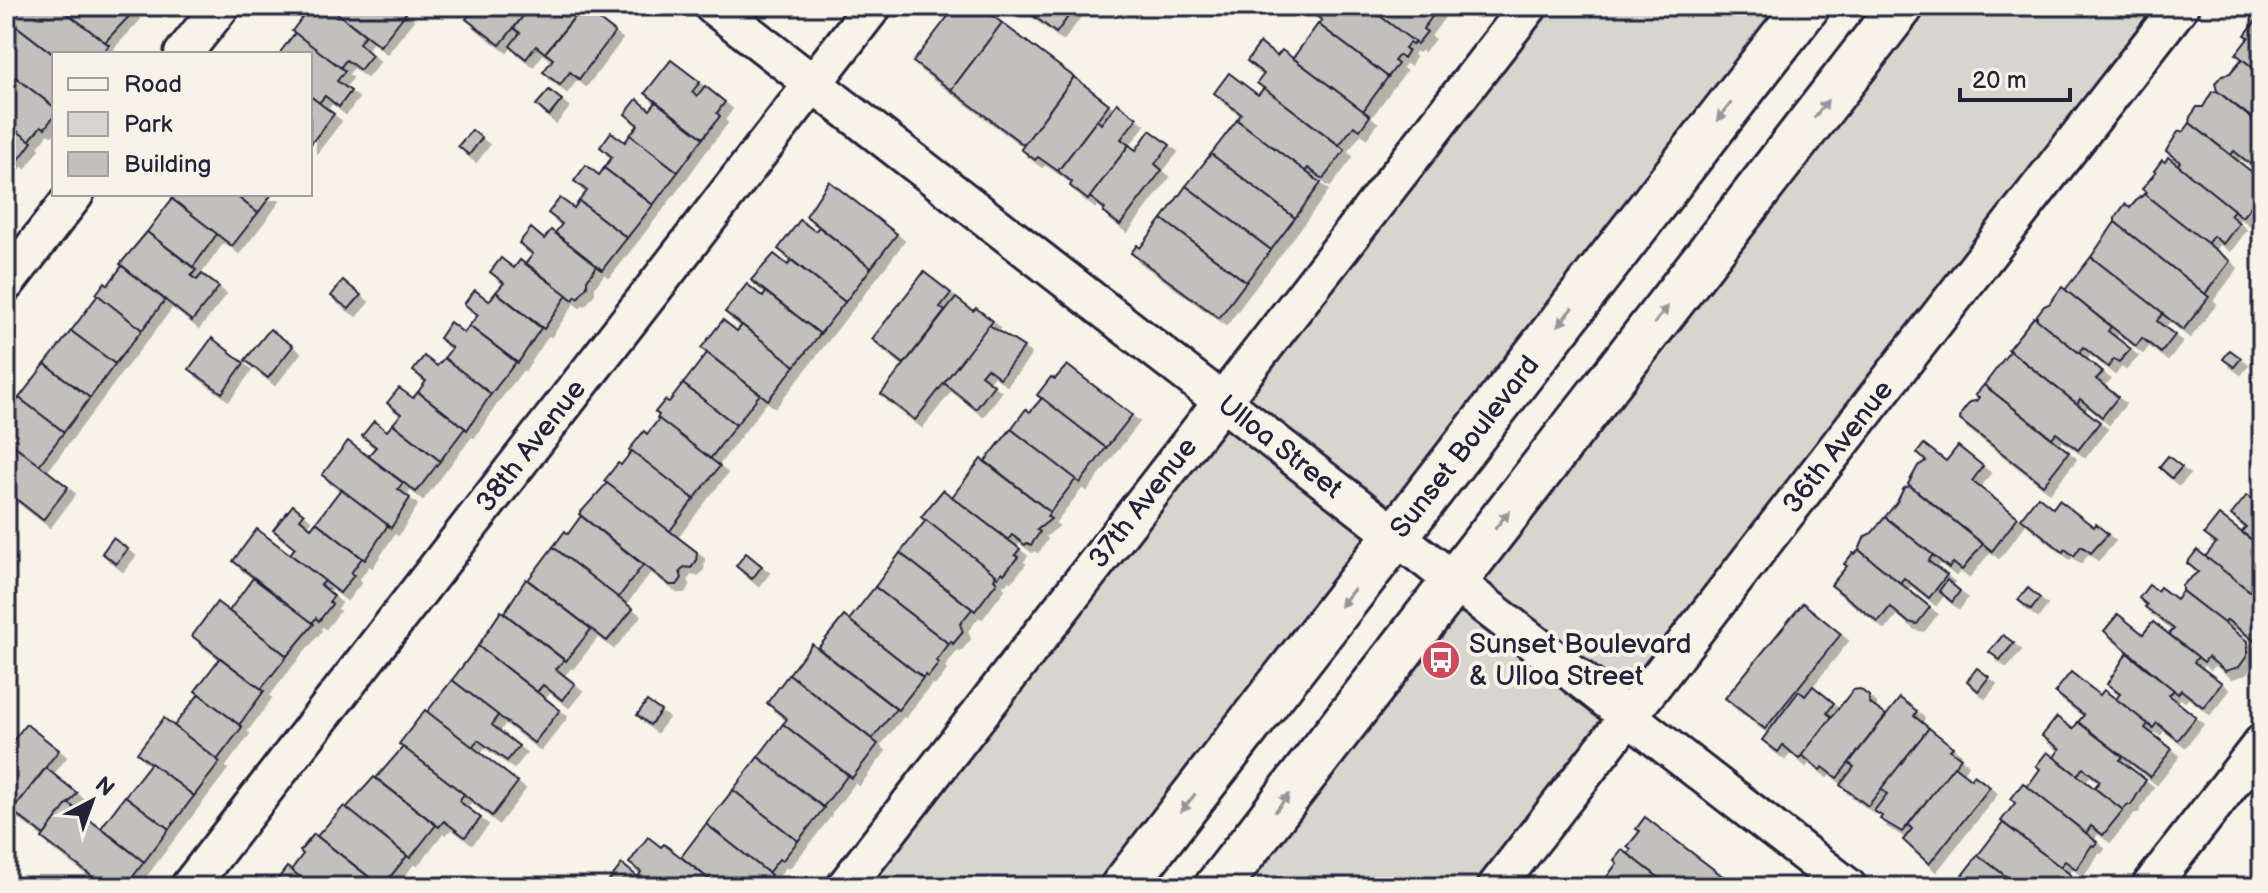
<svg xmlns="http://www.w3.org/2000/svg" width="2268" height="893" viewBox="0 0 2268 893" font-family="'Balsamiq Sans',sans-serif">
<style>
.green{fill:#d8d5cf;stroke:#7d7c85;stroke-width:2}
.building{fill:#c2bfbd;stroke:#22223b;stroke-width:2;filter:url(#shadow)}
.lines{fill:none;stroke-linecap:round;stroke-linejoin:round}
.minor-casing{stroke:#22223b;stroke-width:42}
.secondary-casing{stroke:#22223b;stroke-width:50}
.minor{stroke:#f7f3e8;stroke-width:36}
.secondary{stroke:#f7f3e8;stroke-width:44}
.oneway{fill:#97959a}
.labels{text-anchor:middle;dominant-baseline:central;stroke-width:8;stroke-linejoin:round;paint-order:stroke}
.street-label{font-size:28px;fill:#22223b;stroke:#f7f3e8}
.poi-label{font-size:28px;fill:#22223b;stroke:#f7f3e8;text-anchor:start}
</style>
<defs>
<filter id="shadow"><feDropShadow dx="7" dy="7" stdDeviation="0" flood-color="#0004"/></filter>
</defs>
<rect width="100%" height="100%" fill="#f7f3e8"/>
<filter id="ink" filterUnits="userSpaceOnUse"><feTurbulence type="fractalNoise" baseFrequency=".0125" numOctaves="2"/><feDisplacementMap in="SourceGraphic" scale="16" xChannelSelector="R" yChannelSelector="G"/><feConvolveMatrix kernelMatrix="1 2 1 2 8 2 1 2 1" color-interpolation-filters="sRGB"/></filter>
<g filter="url(#ink)">
<g class="green">
<path d="M1528,6H1807L1123,887H845Z"/>
<path d="M1901,6H2181L1496,887H1217Z"/>
</g>
<g class="building">
<path d="M24,6H58L109,45L102,54L54,55L11,22Z"/>
<path d="M58,6H126L133,12L105,42Z"/>
<path d="M311,6H328L365,35L359,43L372,55L360,70L346,60L340,68L292,31Z"/>
<path d="M328,6H397L406,13L380,46Z"/>
<path d="M476,6H531L500,45L466,19Z"/>
<path d="M531,6L583,7L545,53L536,46L526,59L510,46L520,33L514,28Z"/>
<path d="M956,6H980L1002,23L951,90L913,62Z"/>
<path d="M1021,6H1076L1056,33Z"/>
<path d="M1304,6H1367L1415,42L1412,45L1409,43L1405,48L1408,50L1403,58L1399,55L1394,61L1398,64L1388,77L1318,24L1322,20Z"/>
<path d="M1367,6H1432L1437,10L1423,29L1427,32L1417,44Z"/>
<path d="M583,7L615,32L579,79L570,72L560,85L543,72L553,59L545,53Z"/>
<path d="M2258,18L2262,21V75L2236,54L2249,37L2245,35Z"/>
<path d="M11,22L54,55V107L6,70V29Z"/>
<path d="M1002,23L1074,77L1024,145L951,90Z"/>
<path d="M1318,24L1388,77L1363,111L1293,58Z"/>
<path d="M295,33L345,71L337,81L351,91L339,107L325,96L319,103L310,96V54H281V51Z"/>
<path d="M1260,43L1277,56L1282,50L1370,116L1360,130L1354,126L1339,145L1257,83L1264,74L1247,61Z"/>
<path d="M2242,59L2262,75V117L2260,116L2256,121L2217,91L2215,83L2222,75L2230,73Z"/>
<path d="M671,60L700,82L692,92L697,96L705,86L725,102L717,113L720,116L703,138L645,93Z"/>
<path d="M6,70L54,107V116L45,128L41,126L29,141L6,123Z"/>
<path d="M1229,73L1258,95L1264,88L1345,150L1323,179L1308,168L1305,172L1237,120L1241,114L1214,93Z"/>
<path d="M1074,77L1109,104L1058,171L1038,157L1035,160L1021,149Z"/>
<path d="M549,90L562,100L549,116L536,105Z"/>
<path d="M2217,91L2262,127V169L2258,170L2234,151L2231,155L2190,123V117L2197,107H2203L2212,92Z"/>
<path d="M310,96L334,114L310,145Z"/>
<path d="M637,99L650,110L656,102L703,138L678,172L630,135L638,125L625,114Z"/>
<path d="M1117,103L1137,118L1121,139L1129,145L1088,200L1070,186L1072,182L1058,171L1097,120L1101,124Z"/>
<path d="M1237,120L1321,183L1295,218L1211,154Z"/>
<path d="M6,123L32,142L18,161L15,158L6,171Z"/>
<path d="M2190,123L2262,180V192L2242,217L2177,166L2180,162L2166,151L2178,132L2184,131Z"/>
<path d="M472,130L482,138L469,155L458,146Z"/>
<path d="M1150,130L1170,145L1155,164L1162,170L1120,225L1103,212L1105,209L1090,197L1129,145L1136,150Z"/>
<path d="M611,132L625,142L630,135L678,172L653,205L604,168L612,157L600,147Z"/>
<path d="M1211,154L1295,218L1271,250L1186,186Z"/>
<path d="M2168,157L2234,210L2230,215L2239,223L2223,244L2213,236L2207,244L2144,194L2146,192L2142,189L2156,172L2154,171L2162,160L2165,162Z"/>
<path d="M586,165L599,175L604,168L653,205L627,238L579,201L587,191L574,181Z"/>
<path d="M829,181L897,234L871,268L806,216Z"/>
<path d="M1186,186L1271,250L1246,282L1162,219Z"/>
<path d="M176,194H234L258,213L232,246L172,199Z"/>
<path d="M234,194H272L258,213Z"/>
<path d="M2144,194L2230,261L2205,294L2115,222V218L2125,204L2130,208L2140,196L2141,197Z"/>
<path d="M560,198L574,208L579,201L627,238L602,270L555,233L562,224L548,213Z"/>
<path d="M172,199L217,234L193,267L147,232Z"/>
<path d="M1162,219L1246,282L1219,318L1131,253L1137,245L1140,248Z"/>
<path d="M800,220L815,231L819,227L871,268L845,302L778,249Z"/>
<path d="M2115,222L2209,297L2183,330L2091,257Z"/>
<path d="M531,228L544,239L551,230L597,266L587,280V286L578,298L576,296L573,300L526,263L533,254L519,243Z"/>
<path d="M147,232L196,270L191,276L197,280L202,274L219,287L192,321L120,264Z"/>
<path d="M774,254L788,265L791,260L845,302L820,334L751,280Z"/>
<path d="M2091,257L2163,313L2157,321L2175,335L2161,353L2142,338L2136,346L2065,290Z"/>
<path d="M501,258L514,268L520,260L567,295L544,329L496,292L504,283L490,272Z"/>
<path d="M122,266L165,300L142,330L96,294L105,282L108,285Z"/>
<path d="M924,272L951,293L940,307L945,311L904,364L872,339Z"/>
<path d="M343,280L361,295L349,309L331,296Z"/>
<path d="M747,284L763,297L766,292L820,334L795,366L725,312Z"/>
<path d="M2062,287L2111,327L2108,331L2131,349L2119,362L2114,359L2108,367L2083,347L2079,353L2037,320V315L2044,306L2049,304Z"/>
<path d="M475,290L489,301L496,292L541,328L518,363L469,326L478,315L464,304Z"/>
<path d="M98,295L142,330L115,364L71,331Z"/>
<path d="M956,298L973,311L976,308L993,321L915,420L881,394Z"/>
<path d="M2034,317L2103,372L2096,379L2118,397L2102,417L2080,399L2077,404L2008,349Z"/>
<path d="M723,320L737,331L742,325L795,366L768,400L701,348Z"/>
<path d="M450,322L464,333L469,326L516,362L491,394L444,358L452,348L439,338Z"/>
<path d="M989,325L1024,347L1000,378L987,368L981,375L994,385L976,409L944,383Z"/>
<path d="M270,329L293,346L268,378L245,360Z"/>
<path d="M71,331L115,364L90,398L45,364Z"/>
<path d="M212,338L244,363L222,393L189,369Z"/>
<path d="M2230,350L2241,358L2234,367L2223,359Z"/>
<path d="M2010,351L2100,422L2078,450L2056,433L2052,438L1984,385Z"/>
<path d="M707,353L760,394L736,425L683,384Z"/>
<path d="M424,356L437,366L444,358L491,394L467,430L418,392L426,381L413,371Z"/>
<path d="M45,364L90,398L64,432L19,398Z"/>
<path d="M1067,365L1132,415L1106,448L1037,395L1051,377L1055,379Z"/>
<path d="M683,384L736,425L710,459L657,418L659,415L655,412L665,400L669,402Z"/>
<path d="M1984,385L2069,452L2043,485L1960,420L1961,414L1970,402L1976,401L1979,397L1975,395Z"/>
<path d="M399,388L413,398L418,392L465,428L440,461L393,424L401,414L387,403Z"/>
<path d="M19,398L64,432L39,465L6,439V415Z"/>
<path d="M1042,398L1106,448L1080,483L1011,429L1026,409L1030,412Z"/>
<path d="M659,419L720,466L694,499L629,450L644,431L647,434Z"/>
<path d="M374,421L387,431L393,424L440,461L416,492L368,456L376,447L362,436Z"/>
<path d="M1011,429L1076,479L1050,512L985,461Z"/>
<path d="M6,439L68,487L43,520L6,491Z"/>
<path d="M348,441L403,483L398,489L410,498L391,528L322,475Z"/>
<path d="M1924,444L1946,461L1958,446L1983,466L1972,481L2018,517L1992,551L1908,484L1918,466L1926,461L1917,453Z"/>
<path d="M632,451L694,499L669,532L604,481L618,463L621,465Z"/>
<path d="M2168,456L2182,467L2172,478L2159,467Z"/>
<path d="M981,459L1050,512L1047,516L1051,519L1037,530L1040,532L1031,545L1027,543L1025,545L1012,535L1008,540L952,497Z"/>
<path d="M607,483L697,552L696,562L691,568L684,567L680,572L682,578L677,585H670L579,514Z"/>
<path d="M1910,486L1983,544L1962,570L1953,563L1949,568L1885,517L1897,502L1904,488Z"/>
<path d="M341,489L388,525L365,560L316,522Z"/>
<path d="M943,490L1020,549L1015,555L1018,557L1004,574L1002,572L998,577L921,517Z"/>
<path d="M2247,495L2262,506V548L2242,532L2246,527L2231,515Z"/>
<path d="M2038,496L2053,508L2059,500L2094,527L2096,524L2108,534L2091,553L2081,546L2074,556L2065,549L2063,552L2021,518Z"/>
<path d="M293,505L304,514L300,519L311,528L316,522L362,558L351,573L354,575L340,593L290,554L295,548L273,530Z"/>
<path d="M2219,515L2262,548V600L2205,557L2216,543L2204,534Z"/>
<path d="M581,516L643,565L618,598L553,547L565,531L568,534Z"/>
<path d="M1885,517L1933,555L1928,561L1947,575L1929,598L1904,578L1900,583L1859,550L1865,536L1872,533Z"/>
<path d="M926,520L996,575L994,579L997,582L975,611L900,553Z"/>
<path d="M257,529L325,581L321,585L334,596L329,602L332,604L319,621L316,618L312,623L233,561Z"/>
<path d="M113,538L128,549L116,564L102,553Z"/>
<path d="M553,547L633,609L607,641L528,580Z"/>
<path d="M1859,550L1930,607L1917,624L1908,622L1890,607L1878,622L1831,585L1847,566L1844,564L1853,553L1855,554Z"/>
<path d="M2197,550L2256,596L2254,600L2262,607V632L2255,641L2227,620L2224,624L2182,591V585L2198,572L2187,563Z"/>
<path d="M746,553L762,566L752,579L736,566Z"/>
<path d="M900,553L972,609L960,624L963,632L953,644L951,641L949,644L875,587Z"/>
<path d="M253,578L314,624L287,656L229,611Z"/>
<path d="M526,579L591,629L566,661L504,613Z"/>
<path d="M1947,580L1960,591L1952,602L1939,591Z"/>
<path d="M2149,585L2157,591L2160,587L2176,599L2182,591L2247,641V656L2239,667L2225,671L2208,657L2204,662L2169,634L2174,629L2145,607L2147,605L2139,598Z"/>
<path d="M875,587L949,644L936,661L939,663L928,677L925,675L923,678L849,620Z"/>
<path d="M2028,588L2040,598L2031,610L2018,600Z"/>
<path d="M217,602L287,656L261,689L192,636Z"/>
<path d="M1803,603L1841,634L1765,729L1725,698Z"/>
<path d="M501,611L564,660L556,669L575,684L562,700L543,685L537,692L478,646Z"/>
<path d="M2118,614L2143,634L2153,622L2198,657L2194,662L2222,683L2203,707L2181,690L2178,694L2104,631Z"/>
<path d="M844,616L923,678L898,710L818,648Z"/>
<path d="M2003,635L2014,643L2000,660L1989,652Z"/>
<path d="M812,644L896,709L872,739L789,674Z"/>
<path d="M478,646L560,710L534,743L452,680Z"/>
<path d="M2127,653L2174,690L2169,695L2196,717L2178,740L2157,723L2153,728L2148,724L2116,699L2120,694L2107,684Z"/>
<path d="M220,658L264,691L239,725L195,691Z"/>
<path d="M1977,668L1989,677L1978,691L1967,681Z"/>
<path d="M2071,672L2100,695L2104,690L2116,699L2148,724L2145,728L2172,749L2150,777L2078,722L2084,715L2055,692Z"/>
<path d="M789,674L878,744L852,778L783,724L787,719L767,703Z"/>
<path d="M452,680L498,715L492,725L519,746L507,761L478,740L472,747L427,712Z"/>
<path d="M1813,686L1834,703L1827,713L1832,717L1799,759L1783,745L1778,752L1762,740L1799,691L1805,696Z"/>
<path d="M1860,689L1869,696V703L1886,715L1837,778L1823,767L1820,770L1802,755L1853,690Z"/>
<path d="M199,694L242,727L217,760L174,726Z"/>
<path d="M1900,698L1917,711L1914,716L1929,728L1868,806L1840,785L1854,767L1849,763Z"/>
<path d="M647,701L661,711L650,725L637,715Z"/>
<path d="M425,710L518,782L492,816L399,744Z"/>
<path d="M2057,717L2073,729L2078,722L2123,757L2120,760L2146,780L2131,805H2127L2123,810L2094,788L2100,781L2083,768L2077,775L2054,757L2060,749L2042,736Z"/>
<path d="M164,718L220,762L194,796L137,753Z"/>
<path d="M26,724L59,750L12,811L6,806V750Z"/>
<path d="M783,724L848,775L823,807L758,757Z"/>
<path d="M1929,728L1953,747L1950,750L1961,758L1902,832L1880,819L1882,816L1874,811L1887,794L1881,789Z"/>
<path d="M403,747L464,794L459,801L481,818L465,837L444,821L439,827L376,778Z"/>
<path d="M2047,752L2123,810L2103,835L2091,826L2086,833L2027,787L2040,769L2036,766Z"/>
<path d="M758,757L824,808L798,841L733,790Z"/>
<path d="M151,763L194,796L169,829L125,796Z"/>
<path d="M1954,766L1971,779L1974,775L1990,787L1929,864L1903,840L1912,829L1908,825Z"/>
<path d="M46,768L77,793L44,835L12,811Z"/>
<path d="M374,777L436,825L410,858L346,808Z"/>
<path d="M2023,783L2097,842L2094,846L2092,845L2076,869L2065,861L2060,867L2001,821L2015,803L2011,799Z"/>
<path d="M733,790L798,841L782,861L779,859L768,873L706,824Z"/>
<path d="M125,796L169,829L144,862L101,828Z"/>
<path d="M68,803L144,862L125,887H106L42,838Z"/>
<path d="M344,806L407,856L382,887L317,836Z"/>
<path d="M1645,817L1729,881L1724,887H1671L1628,854L1631,850L1627,847L1640,831L1636,829Z"/>
<path d="M2003,823L2071,875L2062,887H2020L1978,855Z"/>
<path d="M706,824L771,875L762,887H719L681,857Z"/>
<path d="M314,834L374,881L369,887H313L291,870L303,854L300,851Z"/>
<path d="M648,837L661,847L664,844L719,887H651L638,877L641,872L629,863Z"/>
<path d="M1622,850L1628,854L1671,887H1604L1607,883L1604,881L1617,863L1614,860Z"/>
<path d="M1978,855L2020,887H1953Z"/>
<path d="M622,864L638,877L651,887H604Z"/>
<path d="M287,867L291,870L313,887H278L274,884Z"/>
</g>
<g class="lines">
<defs>
<g id="minor">
<path d="M713,6L1848,887"/>
<path d="M183,54L221,6"/>
<path d="M6,283L75,194"/>
<path d="M189,887L873,6"/>
<path d="M845,887L1529,6"/>
<path d="M1496,887L2180,6"/>
<path d="M2150,887L2262,743"/>
</g>
<g id="secondary">
<path d="M1123,887L1807,6"/>
<path d="M1217,887L1901,6"/>
</g>
</defs>
<use href="#minor" class="minor-casing"/>
<use href="#secondary" class="secondary-casing"/>
<use href="#minor" class="minor"/>
<use href="#secondary" class="secondary"/>
</g>
<defs><path id="oneway-solid" d="M-6-.8H1V-3.2L6.5 0L1 3.2V.8H-6Z" transform="scale(2)"/></defs>
<g class="oneway">
<use href="#oneway-solid" transform="translate(1821 109) rotate(-52)"/>
<use href="#oneway-solid" transform="translate(1724 112) rotate(128)"/>
<use href="#oneway-solid" transform="translate(1661 315) rotate(-52)"/>
<use href="#oneway-solid" transform="translate(1565 317) rotate(128)"/>
<use href="#oneway-solid" transform="translate(1502 520) rotate(-52)"/>
<use href="#oneway-solid" transform="translate(1347 598) rotate(128)"/>
<use href="#oneway-solid" transform="translate(1188 803) rotate(128)"/>
<use href="#oneway-solid" transform="translate(1282 803) rotate(-52)"/>
</g>
</g>
<defs>
<symbol id="bus-disc" viewBox="-11 -11 22 22"><circle r="9.5" fill="#d1495b" stroke="#f7f3e8"/><path d="M-5-6H5V4H4V6H2V4H-2V6H-4V4H-5ZM-3.5-4V0h7V-4ZM-3.5 1.2v1.5H-2V1.2ZM2 1.2v1.5H3.5V1.2Z" fill="#fff"/></symbol>
</defs>
<g fill-rule="evenodd">
<use href="#bus-disc" x="1419" y="638" width="44" height="44"/>
</g>
<g class="labels">
<g class="street-label">
<text transform="translate(531 446) rotate(-52)">38th Avenue</text>
<text transform="translate(1280 447) rotate(38)">Ulloa Street</text>
<text transform="translate(1465 447) rotate(-52)">Sunset Boulevard</text>
<text transform="translate(1838 447) rotate(-52)">36th Avenue</text>
<text transform="translate(1143 503) rotate(-52)">37th Avenue</text>
</g>
<g class="poi-label">
<text x="1469" y="644">Sunset Boulevard<tspan x="1469" dy="32">&amp; Ulloa Street</tspan></text>
</g>
</g>
<rect width="2268" height="893" fill="none" stroke="#f7f3e8" stroke-width="32"/>
<rect x="16" y="16" width="2236" height="861" fill="none" stroke="#22223b" stroke-width="3" filter="url(#ink)"/>
<rect x="52" y="52" width="260" height="144" fill="#f7f3e8" stroke="#a29fa3" stroke-width="2"/>
<rect x="68" y="78" width="40" height="12" fill="#f7f3e8" stroke="#a29fa3" stroke-width="2"/>
<text x="124" y="92" font-size="24" fill="#22223b">Road</text>
<rect x="68" y="112" width="40" height="24" fill="#d8d5cf" stroke="#a29fa3" stroke-width="2"/>
<text x="124" y="132" font-size="24" fill="#22223b">Park</text>
<rect x="68" y="152" width="40" height="24" fill="#c2bfbd" stroke="#a29fa3" stroke-width="2"/>
<text x="124" y="172" font-size="24" fill="#22223b">Building</text>
<g transform="translate(92 801) rotate(41)" stroke="#f7f3e8" stroke-width="6" paint-order="stroke">
<path d="M0-6L14 30L0 20L-14 30Z" fill="#22223b"/>
<text y="-12" font-size="22" font-weight="bold" text-anchor="middle" fill="#22223b">N</text>
</g>
<path d="M1960 88v12h110v-12" fill="none" stroke="#22223b" stroke-width="4"/>
<text x="1972" y="88" font-size="24" fill="#22223b" stroke="#f7f3e8" stroke-width="6" paint-order="stroke">20 m</text>
</svg>
